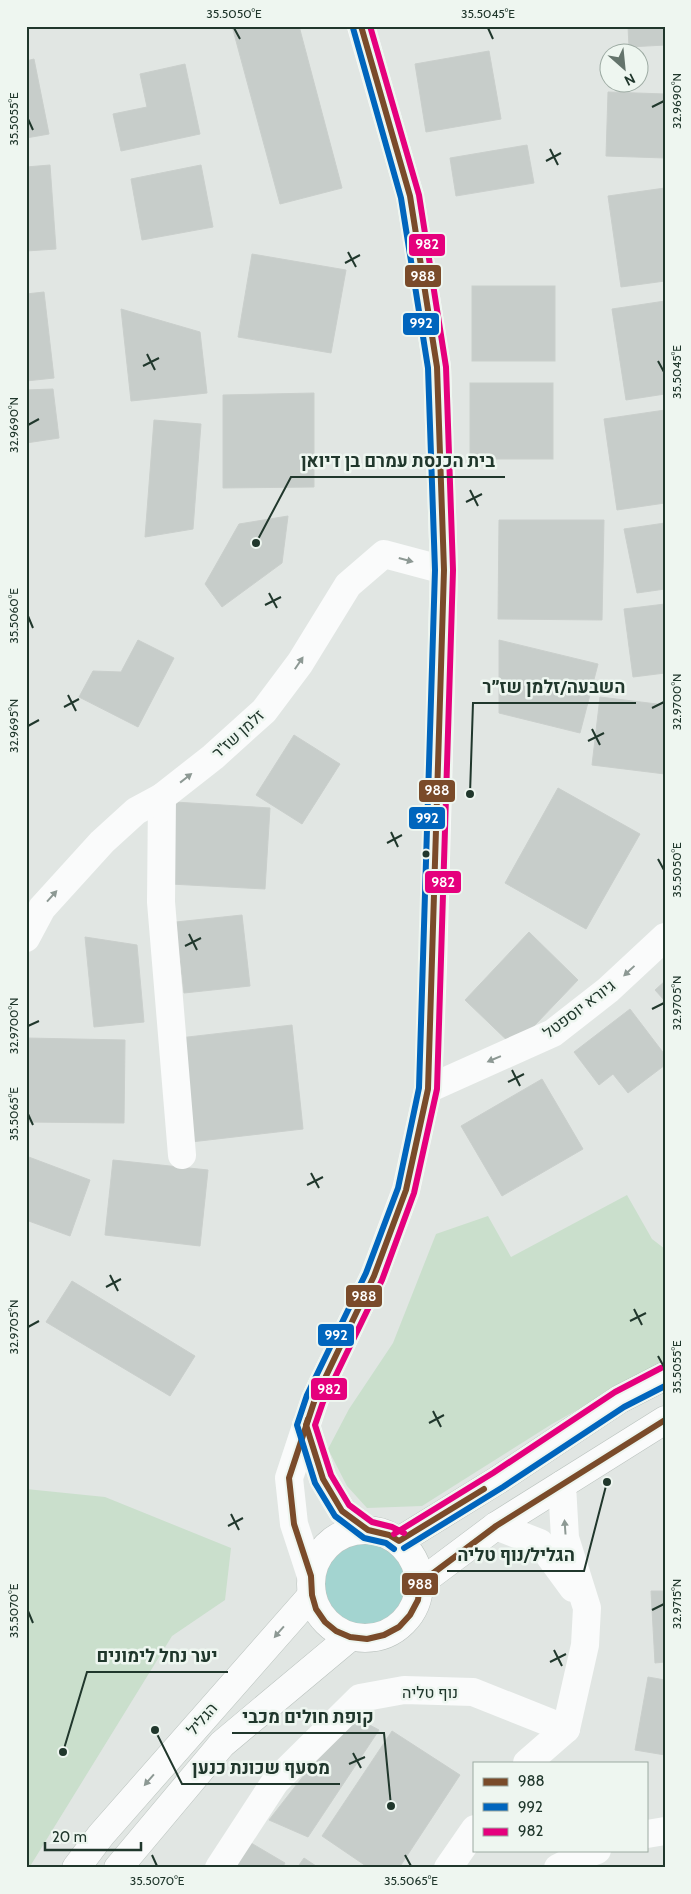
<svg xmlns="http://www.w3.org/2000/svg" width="691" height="1894" viewBox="0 0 691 1894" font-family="Cabin,Heebo,sans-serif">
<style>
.green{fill:#cadfcc}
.water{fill:#a3d4d0}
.building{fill:#c7cdca;stroke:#cacfcc}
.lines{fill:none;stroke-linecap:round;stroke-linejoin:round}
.secondary-casing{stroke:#bac2be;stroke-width:29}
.minor{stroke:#fafbfb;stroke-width:28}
.tertiary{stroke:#fafbfb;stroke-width:28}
.secondary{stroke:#fafbfb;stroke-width:28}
.bus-1-casing{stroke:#eef6f0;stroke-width:10}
.bus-2-casing{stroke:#eef6f0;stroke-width:10}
.bus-3-casing{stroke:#eef6f0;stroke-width:10}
.bus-1{stroke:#7a4b2a;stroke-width:6}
.bus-2{stroke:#0065bd;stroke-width:6}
.bus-3{stroke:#e5007d;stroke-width:6}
.oneway{fill:#8d9994}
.ticks{fill:none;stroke:#20372c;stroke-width:2}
.bus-dot{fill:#20372c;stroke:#eef6f0;stroke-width:2}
.labels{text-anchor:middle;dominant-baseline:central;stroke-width:5;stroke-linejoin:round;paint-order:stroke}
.street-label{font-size:16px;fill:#20372c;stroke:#eef6f0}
.leader{fill:none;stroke:#20372c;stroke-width:2}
.callout-dot{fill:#20372c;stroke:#eef6f0;stroke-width:2}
.callout-label{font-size:18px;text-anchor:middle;font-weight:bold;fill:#20372c;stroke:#eef6f0;stroke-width:5;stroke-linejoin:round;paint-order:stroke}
.line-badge{stroke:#eef6f0;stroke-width:2}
.badge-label{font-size:14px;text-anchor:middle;font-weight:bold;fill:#fff}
.neatline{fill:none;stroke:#20372c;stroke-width:2}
.ticks-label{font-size:12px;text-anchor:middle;fill:#20372c}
</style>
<rect width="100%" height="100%" fill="#e1e6e3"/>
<g class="green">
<path d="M627,1195L652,1239L665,1249V1361L552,1424L422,1506L367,1508L347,1486L328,1449L349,1409L393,1343L436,1234L488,1216L511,1257Z"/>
<path d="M26,1489L105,1497L231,1548L225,1600L172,1636L29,1868H26Z"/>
</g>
<circle class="water" cx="363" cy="1585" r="44"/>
<g class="building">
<path d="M232,26H299L342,188L280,204Z"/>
<path d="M628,26H665V45L629,47Z"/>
<path d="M489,51L501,119L426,132L415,64Z"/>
<path d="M34,59L49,134L26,138V61Z"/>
<path d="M185,64L200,134L121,151L113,114L147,107L140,74Z"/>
<path d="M608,92L665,94V158L606,156Z"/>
<path d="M527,145L534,183L456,196L450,158Z"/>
<path d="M50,165L56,249L26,251V167Z"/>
<path d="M201,165L213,227L142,240L131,179Z"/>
<path d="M665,188V281L621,287L608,196Z"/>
<path d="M252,254L346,270L331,353L238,337Z"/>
<rect x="472" y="286" width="83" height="75"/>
<path d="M44,292L54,378L26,381V294Z"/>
<path d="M665,301V394L626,400L612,309Z"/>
<path d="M121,309L200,332L207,393L131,401Z"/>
<rect x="470" y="383" width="83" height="76"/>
<path d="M53,389L59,438L26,443V390Z"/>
<path d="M314,393V487L223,488V395Z"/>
<path d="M665,410V503L617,510L604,419Z"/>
<path d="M154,420L201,424L193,529L145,537Z"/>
<path d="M288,516L282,563L222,607L205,584L239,524Z"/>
<path d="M499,520H604L602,620L498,619Z"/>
<path d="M665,523V589L637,593L624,529Z"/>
<path d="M665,604V673L633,677L624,609Z"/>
<path d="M138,640L174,658L138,727L79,697L93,671L121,672Z"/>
<path d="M499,640L598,664L580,733L499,713Z"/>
<path d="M600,697L665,705V774L592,765Z"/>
<path d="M294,735L340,764L302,824L256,795Z"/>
<path d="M558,788L640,834L586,929L505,883Z"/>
<path d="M175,802L270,808L265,889L170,884Z"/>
<path d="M242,915L250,986L184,993L176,922Z"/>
<path d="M529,932L578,980L514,1047L465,1000Z"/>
<path d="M85,937L137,945L144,1022L94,1027Z"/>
<path d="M665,981V1001L655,990Z"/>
<path d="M630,1009L665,1055V1065L628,1093L613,1074L599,1085L574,1052Z"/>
<path d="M292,1025L303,1129L191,1142L179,1038Z"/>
<path d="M26,1038L125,1040L124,1123L26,1122Z"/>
<path d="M542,1079L583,1149L502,1196L461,1126Z"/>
<path d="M26,1156L90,1180L70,1236L26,1220Z"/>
<path d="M113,1160L208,1170L200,1246L105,1235Z"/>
<path d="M72,1281L195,1356L170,1396L46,1322Z"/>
<path d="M651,1591H665V1662L655,1663Z"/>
<path d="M648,1677L665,1680V1755L635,1750Z"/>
<path d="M351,1715L379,1730L308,1837L269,1820Z"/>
<path d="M392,1731L460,1775L399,1868H369L322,1836Z"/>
<path d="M246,1840L285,1863L282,1868H227Z"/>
<path d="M304,1858L319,1868H297Z"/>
</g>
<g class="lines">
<defs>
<g id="secondary">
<circle cx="365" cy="1584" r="54"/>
<path d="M399,1541L498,1480L620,1399L665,1376"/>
<path d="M420,1583L496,1526L665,1420"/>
<path d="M76,1868L101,1835L312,1595"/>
<path d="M118,1868L222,1744L350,1637"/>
</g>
</defs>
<use href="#secondary" class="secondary-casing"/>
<g class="minor">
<path d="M162,797L161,902L182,1155"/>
<path d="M26,938L42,908L102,842L136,811L162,797L213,757L264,711L300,663L348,585L384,554L444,570"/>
<path d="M428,1089L553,1033L608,990L665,937"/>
<path d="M496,1526L540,1543L573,1588"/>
<path d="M527,1763L566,1729L585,1645L587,1608L565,1538L562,1485"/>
<path d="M647,1834L665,1831"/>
<path d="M219,1868L275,1782L360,1698L404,1690L473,1692L566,1729"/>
<path d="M448,1868L475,1829"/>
<path d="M558,1868L586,1854L597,1850"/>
</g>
<g class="tertiary">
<path d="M306,1425L323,1479L342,1511L368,1530"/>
<path d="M311,1576L294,1524L289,1478L315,1399L374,1276L406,1190L428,1089L433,967L444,570L437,367L410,196L361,26"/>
</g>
<use href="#secondary" class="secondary"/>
<defs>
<g id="bus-1">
<path d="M361,26L410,196L437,367L444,570L428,1089L406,1190L374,1276L315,1399L289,1478L294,1524L311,1576L312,1595L316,1609L325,1622L336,1631L350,1637L367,1639L384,1635L399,1627L410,1615L418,1600L420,1583L496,1526L665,1420"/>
<path d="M308,1419L306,1425L323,1479L342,1511L368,1530L389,1535L399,1541L484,1489"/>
</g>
<g id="bus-2">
<path d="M353,28L401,198L428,368L435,570L419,1088L398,1188L366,1273L307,1395L297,1425L315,1483L335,1516L364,1538L386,1543L394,1549"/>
<path d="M404,1548L503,1487L624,1407L665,1386"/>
</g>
<g id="bus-3">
<path d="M370,26L419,195L446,367L453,570L437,1089L414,1193L382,1280L323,1402L315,1425L331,1475L349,1505L372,1522L392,1527L404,1533"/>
<path d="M394,1534L493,1473L615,1392L661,1368"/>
</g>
</defs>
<use href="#bus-1" class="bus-1-casing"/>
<use href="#bus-2" class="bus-2-casing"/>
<use href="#bus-3" class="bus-3-casing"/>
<use href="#bus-1" class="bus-1"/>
<use href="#bus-2" class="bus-2"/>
<use href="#bus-3" class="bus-3"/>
</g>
<defs><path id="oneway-solid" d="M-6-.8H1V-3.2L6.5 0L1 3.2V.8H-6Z" transform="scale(1.25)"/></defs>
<g class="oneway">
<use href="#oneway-solid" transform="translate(406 560) rotate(15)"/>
<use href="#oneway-solid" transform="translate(299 663) rotate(-56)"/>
<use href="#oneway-solid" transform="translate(186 778) rotate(-38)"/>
<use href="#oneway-solid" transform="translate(52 896) rotate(-48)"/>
<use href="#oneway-solid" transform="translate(629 971) rotate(137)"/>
<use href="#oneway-solid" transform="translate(494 1059) rotate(157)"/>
<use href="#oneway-solid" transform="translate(565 1527) rotate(-94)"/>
<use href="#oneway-solid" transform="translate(279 1632) rotate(131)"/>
<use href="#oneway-solid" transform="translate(149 1780) rotate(131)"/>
</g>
<path class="ticks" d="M234,28L240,39M488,28L493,39M652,107L664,101M28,119L33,130M550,149L558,165M546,161L561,153M348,252L356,267M345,263L360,255M147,354L155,370M658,361L664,372M143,366L159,358M28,425L39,419M470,490L478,506M466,502L482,494M269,593L277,608M265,605L281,597M28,616L33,628M68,695L76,711M64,707L79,699M652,708L664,702M28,726L39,720M592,729L600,745M588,741L604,733M391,832L398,847M387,843L402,835M658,859L664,870M189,934L197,950M185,946L201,938M652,1009L664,1003M28,1026L39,1021M512,1070L520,1086M508,1082L524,1074M28,1114L33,1125M311,1173L319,1188M307,1185L323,1177M110,1275L118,1291M106,1287L121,1279M634,1309L642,1325M630,1321L646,1313M28,1327L39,1321M658,1356L664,1367M433,1411L441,1427M429,1423L444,1415M231,1514L239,1530M228,1526L243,1518M652,1610L664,1604M28,1611L33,1623M554,1650L562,1666M550,1662L566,1654M353,1753L361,1768M349,1764L365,1757M152,1855L157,1866M405,1855L411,1866"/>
<circle class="bus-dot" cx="426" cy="854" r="4.5"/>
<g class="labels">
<g class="street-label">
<text transform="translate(238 734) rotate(-42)">זלמן שז"ר</text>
<text transform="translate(579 1009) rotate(-37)">גיורא יוספטל</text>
<text x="430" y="1692">נוף טליה</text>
<text transform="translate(202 1719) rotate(-49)">הגליל</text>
</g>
</g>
<path class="leader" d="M256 543L291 477H505M470 794L473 703H636M607 1482L584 1571H447M63 1752L87 1672H228M391 1806L384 1733H232M155 1730L182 1784H340"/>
<g class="callout-dot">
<circle cx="256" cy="543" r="5"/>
<circle cx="470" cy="794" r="5"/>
<circle cx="607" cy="1482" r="5"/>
<circle cx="63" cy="1752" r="5"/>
<circle cx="391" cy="1806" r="5"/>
<circle cx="155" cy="1730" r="5"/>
</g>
<g class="callout-label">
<text x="398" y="467">בית הכנסת עמרם בן דיואן</text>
<text x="554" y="693">השבעה/זלמן שז״ר</text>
<text x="516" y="1561">הגליל/נוף טליה</text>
<text x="157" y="1662">יער נחל לימונים</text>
<text x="308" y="1723">קופת חולים מכבי</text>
<text x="261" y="1774">מסעף שכונת כנען</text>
</g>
<g class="line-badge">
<rect x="408" y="233" width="38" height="24" rx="5" fill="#e5007d"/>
<rect x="404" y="264" width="38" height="24" rx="5" fill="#7a4b2a"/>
<rect x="402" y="312" width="38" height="24" rx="5" fill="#0065bd"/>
<rect x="418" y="779" width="38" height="24" rx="5" fill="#7a4b2a"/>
<rect x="408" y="806" width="38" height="24" rx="5" fill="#0065bd"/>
<rect x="424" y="870" width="38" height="24" rx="5" fill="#e5007d"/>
<rect x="345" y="1284" width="38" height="24" rx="5" fill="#7a4b2a"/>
<rect x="317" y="1323" width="38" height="24" rx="5" fill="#0065bd"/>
<rect x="310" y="1377" width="38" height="24" rx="5" fill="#e5007d"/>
<rect x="401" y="1572" width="38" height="24" rx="5" fill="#7a4b2a"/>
</g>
<g class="badge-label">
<text x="427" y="249">982</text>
<text x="423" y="281">988</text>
<text x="421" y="328">992</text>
<text x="437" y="795">988</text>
<text x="427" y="823">992</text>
<text x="443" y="887">982</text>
<text x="364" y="1301">988</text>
<text x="336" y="1340">992</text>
<text x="329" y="1394">982</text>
<text x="420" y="1589">988</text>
</g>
<rect width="691" height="1894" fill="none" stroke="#eef6f0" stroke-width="55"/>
<rect x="473" y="1762" width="175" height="90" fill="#eef6f0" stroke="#9caaa2"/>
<rect x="483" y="1778" width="25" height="8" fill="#7a4b2a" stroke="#9caaa2"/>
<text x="518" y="1786" font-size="15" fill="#20372c">988</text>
<rect x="483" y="1803" width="25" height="8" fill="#0065bd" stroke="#9caaa2"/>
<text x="518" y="1812" font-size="15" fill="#20372c">992</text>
<rect x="483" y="1828" width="25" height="8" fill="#e5007d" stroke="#9caaa2"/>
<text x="518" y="1836" font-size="15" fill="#20372c">982</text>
<g transform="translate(624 68) rotate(153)"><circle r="24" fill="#eef6f0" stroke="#9caaa2"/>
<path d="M0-4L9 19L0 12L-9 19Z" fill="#64746c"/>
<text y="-8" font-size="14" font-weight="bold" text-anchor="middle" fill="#20372c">N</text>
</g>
<path d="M45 1842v8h96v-8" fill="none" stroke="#20372c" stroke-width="2.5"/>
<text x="52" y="1842" font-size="15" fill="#20372c" stroke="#eef6f0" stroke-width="4" paint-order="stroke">20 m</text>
<rect x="28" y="28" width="636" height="1838" class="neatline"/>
<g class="ticks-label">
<text x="234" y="18">35.5050°E</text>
<text x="488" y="18">35.5045°E</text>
<text transform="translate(677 101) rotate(-90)" y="4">32.9690°N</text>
<text transform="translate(14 119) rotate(-90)" y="4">35.5055°E</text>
<text transform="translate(677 372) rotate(-90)" y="4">35.5045°E</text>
<text transform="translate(14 425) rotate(-90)" y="4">32.9690°N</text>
<text transform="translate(14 616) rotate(-90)" y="4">35.5060°E</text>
<text transform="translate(677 702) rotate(-90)" y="4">32.9700°N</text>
<text transform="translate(14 726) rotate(-90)" y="4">32.9695°N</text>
<text transform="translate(677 870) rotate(-90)" y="4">35.5050°E</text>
<text transform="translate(677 1003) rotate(-90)" y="4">32.9705°N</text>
<text transform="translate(14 1026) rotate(-90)" y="4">32.9700°N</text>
<text transform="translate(14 1114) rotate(-90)" y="4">35.5065°E</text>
<text transform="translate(14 1327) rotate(-90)" y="4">32.9705°N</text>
<text transform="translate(677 1367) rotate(-90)" y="4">35.5055°E</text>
<text transform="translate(677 1604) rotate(-90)" y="4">32.9715°N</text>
<text transform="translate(14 1611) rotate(-90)" y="4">35.5070°E</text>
<text x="157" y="1885">35.5070°E</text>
<text x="411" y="1885">35.5065°E</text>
</g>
</svg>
